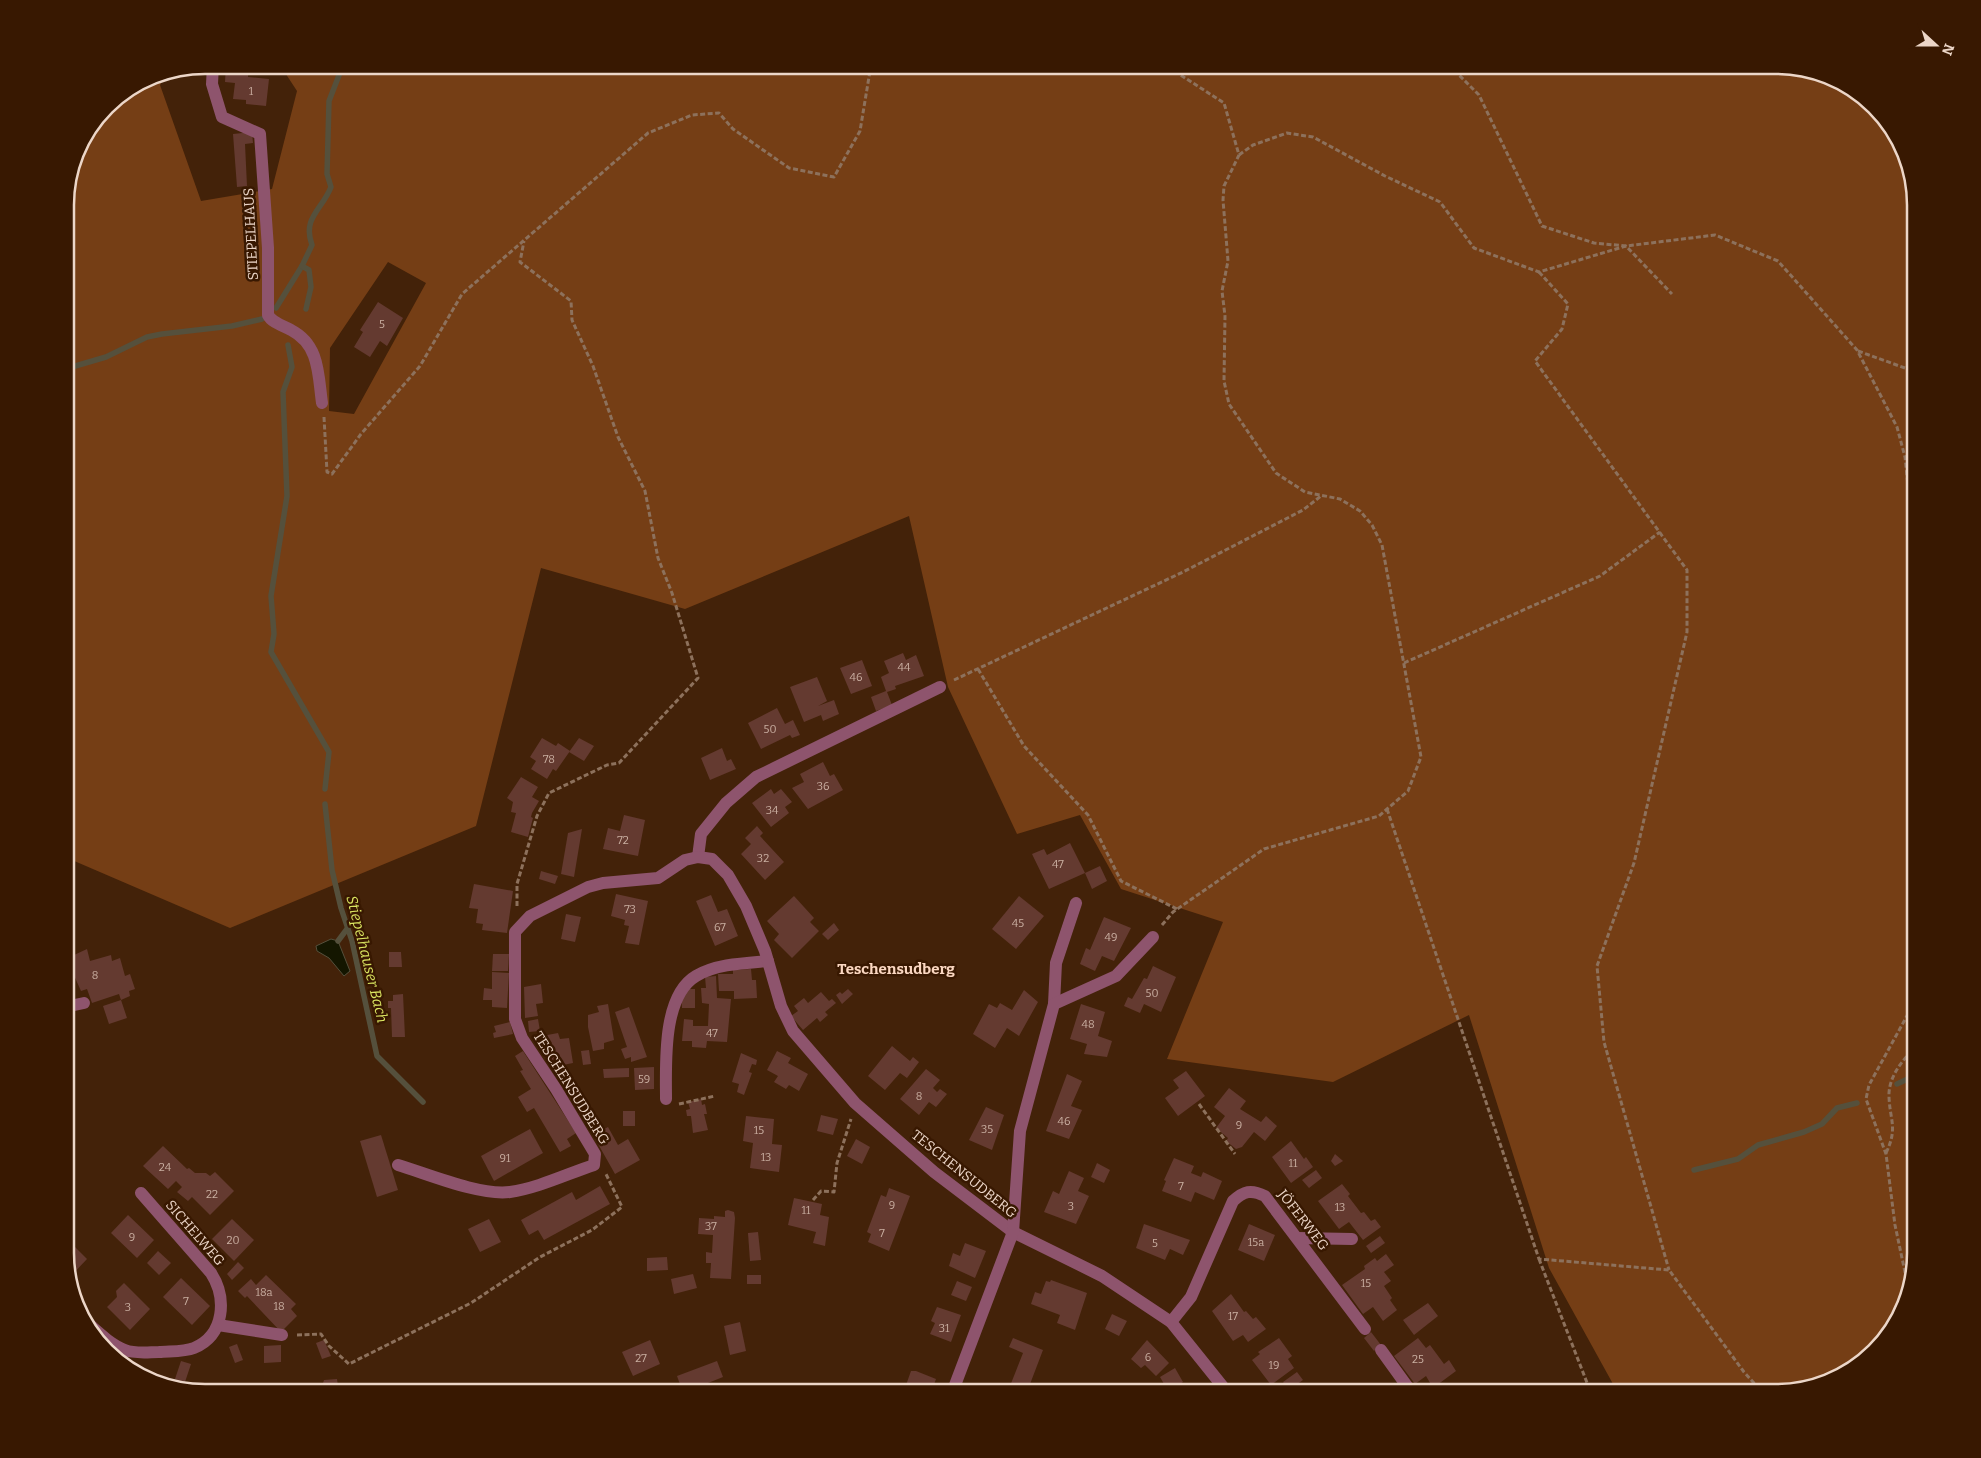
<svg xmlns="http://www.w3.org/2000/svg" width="1981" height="1458" viewBox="0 0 1981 1458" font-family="Bitter,serif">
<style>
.green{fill:#753e15;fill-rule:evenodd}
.water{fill:#141600;stroke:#55503c}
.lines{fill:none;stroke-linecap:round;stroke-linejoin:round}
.stream{stroke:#55503c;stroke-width:5.5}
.building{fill:#643a30}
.path{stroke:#8d715c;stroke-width:3;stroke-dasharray:5 2.5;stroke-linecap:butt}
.minor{stroke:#8e546d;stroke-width:12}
.labels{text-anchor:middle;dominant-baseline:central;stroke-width:5;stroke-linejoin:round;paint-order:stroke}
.number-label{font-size:11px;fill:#caafa2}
.street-label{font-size:14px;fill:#ecd6c8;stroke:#381801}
.water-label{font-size:15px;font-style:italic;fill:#dbe661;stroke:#381801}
.neighbourhood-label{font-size:15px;font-weight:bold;fill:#fbd7c1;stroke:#381801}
.rim{fill:none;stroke:#ecd6c8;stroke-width:2.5}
</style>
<rect width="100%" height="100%" fill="#432209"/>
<path class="green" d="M280,65H1776L1821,72L1861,94L1901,143L1916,205V1253L1908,1298L1887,1338L1838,1378L1776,1393H1618L1549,1268L1469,1015L1333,1082L1167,1059L1223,922L1121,889L1080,815L1017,834L948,687L909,516L685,609L541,568L476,826L230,928L65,857V196C69,182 70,164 76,151C92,116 129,80 167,73L160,85L201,201L272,189L297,91ZM388,262L426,283L354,414L329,411L330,348Z"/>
<path class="water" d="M331,939L338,941L350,971L344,976L329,958L317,951L316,946Z"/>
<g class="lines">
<g class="stream">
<path d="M276,308L302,266"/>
<path d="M306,309L311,287L309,270L302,266L312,245C302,218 322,210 331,187L327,174L329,101L343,65"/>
<path d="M288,345L292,367L283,392L287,496L271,596L274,634L271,652L329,752L325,789"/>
<path d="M65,369L106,357L147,337L162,334L232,326L262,319"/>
<path d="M325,804L332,870L341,908L352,941L377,1056L423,1102"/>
<path d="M338,941L347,929"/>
<path d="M1897,1084L1916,1075"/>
<path d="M1694,1170L1738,1159L1758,1145L1804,1132L1822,1124L1837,1108L1857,1103"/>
</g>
</g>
<g class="building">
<path d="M226,65H249L248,77L269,79L266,106L246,104V100L233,99L235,83L225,82Z"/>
<path d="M252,132L253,143L245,144L247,186L237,187L233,134Z"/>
<path d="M378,302L403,318L387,346L380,341L370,357L354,347L363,332L360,330Z"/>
<path d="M903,653L906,660L916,655L924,676L895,686L896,689L887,692L892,705L876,711L871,697L886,691L881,677L889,673L884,661Z"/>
<path d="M862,660L872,686L851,694L840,668Z"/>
<path d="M817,677L827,701L818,706L834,700L839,714L823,721L821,715L804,722L790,687Z"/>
<path d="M777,708L785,724L793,720L800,735L792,738L790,735L761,749L748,723Z"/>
<path d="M542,738L556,746L558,743L570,751L556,771L553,769L547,779L531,769L536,761L530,757Z"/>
<path d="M579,738L594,746L584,761L569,752Z"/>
<path d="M722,748L727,761L731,759L736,769L710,780L701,758Z"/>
<path d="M823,762L830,776L834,774L843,790L808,809L792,788L804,782L800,774Z"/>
<path d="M521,777L538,787L532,797L539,801L532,813L531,817L533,818L528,837L511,832L516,813L511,812L513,802L507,798Z"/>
<path d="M771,789L774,794L781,789L792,802L785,807L789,813L771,827L752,803Z"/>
<path d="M624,815L645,820L638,856L603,849L608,828L620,831Z"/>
<path d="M757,826L763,833L760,836L784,862L765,880L741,854L751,844L745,838Z"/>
<path d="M582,829L574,877L561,874L568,833Z"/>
<path d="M1070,843L1085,873L1049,889L1032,854L1044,849L1047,855Z"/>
<path d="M1100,866L1107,881L1092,889L1085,873Z"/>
<path d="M541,871L558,876L555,884L539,879Z"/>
<path d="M474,884L513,891L507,933L482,930L483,924L476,923L478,909L469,908Z"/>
<path d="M616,894L648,901L639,945L625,943L629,926L624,925L625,920L611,916Z"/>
<path d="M711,895L718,912L727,909L738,936L715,946L696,901Z"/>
<path d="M794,896L814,918L810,922L819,931L792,958L774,940L779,934L767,921Z"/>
<path d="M1019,896L1044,916L1016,949L992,929Z"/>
<path d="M566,914L581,917L575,942L561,939Z"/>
<path d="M1104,917L1131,928L1114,961L1102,956L1095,971L1080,964L1086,948L1090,950Z"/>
<path d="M834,923L839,930L828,940L822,934Z"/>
<path d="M87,949L90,961L111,955L112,961L120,958L125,976L130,974L135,989L129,991L130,996L121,1000L127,1018L109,1024L103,1006L121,1000L119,994L92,1003L87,989L81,991L72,971L65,973V956L74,953V955Z"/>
<path d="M389,952H401L402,967H389Z"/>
<path d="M493,954H509L508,971H492Z"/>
<path d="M1153,966L1176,977L1161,1012L1144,1004L1140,1013L1124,1006L1128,997L1132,999L1144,978L1147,979Z"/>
<path d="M751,969L752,980H756L757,998L734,999V991H719L718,974H733V970Z"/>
<path d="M492,972L509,973L507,1008L492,1007V1000H483L484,988L492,989Z"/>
<path d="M716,976L717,998L731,999L727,1042L707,1041L706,1048L692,1047V1041H682L684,1019L693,1020V1026H708L709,1004L702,1003L701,988H706L705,977Z"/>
<path d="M541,984L543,1003L536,1004L538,1016L525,1018L524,987Z"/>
<path d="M681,989H695V1008H682Z"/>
<path d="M848,989L853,994L842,1004L836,995L840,992L842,994Z"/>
<path d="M1024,990L1038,1002L1019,1036L1007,1028L995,1048L973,1034L989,1004L997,1008L1000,1003L1012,1010Z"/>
<path d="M821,992L829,1001L832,999L836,1003L825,1012L828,1015L820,1022L817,1018L803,1030L791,1016L798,1011L794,1006L804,998L808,1003Z"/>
<path d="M403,994L405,1037H392L391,1008H388V1001H393V995Z"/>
<path d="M608,1004L614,1040L604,1043V1049L593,1051L588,1027V1015L599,1012L597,1006Z"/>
<path d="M1081,1004L1105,1012L1098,1036L1112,1041L1107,1057L1084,1054L1087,1044L1070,1039Z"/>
<path d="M629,1007L647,1057L631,1062V1057L625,1059L621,1049L627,1047L615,1012Z"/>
<path d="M538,1019L540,1031L529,1032L528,1021Z"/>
<path d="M510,1022L513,1034L494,1038L493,1033L496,1032L494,1026Z"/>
<path d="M558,1033L560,1039L569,1038L573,1063L553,1067L551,1055H546L542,1036Z"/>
<path d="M892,1046L910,1061L913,1057L919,1062L907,1078L900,1073L885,1090L868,1076Z"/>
<path d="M589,1050L591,1064L583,1065L581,1051Z"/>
<path d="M523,1051L576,1133L567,1139L571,1146L560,1152L534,1108L527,1112L518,1097L531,1089L520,1071L523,1070L515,1056Z"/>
<path d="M777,1051L791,1058L788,1063L808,1074L799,1091L789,1085L786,1089L774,1082L778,1076L767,1070Z"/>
<path d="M741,1053L757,1060L756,1065L752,1064L749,1072L752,1073L744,1095L737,1092L739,1084L732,1082Z"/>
<path d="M654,1067V1089L635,1090L634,1068Z"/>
<path d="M629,1068V1077L604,1078L603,1069Z"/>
<path d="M926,1069L940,1080L933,1088L937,1092L940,1089L947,1094L936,1107L929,1102L919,1115L900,1099Z"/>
<path d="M1186,1071L1205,1096L1178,1116L1165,1098L1179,1088L1173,1080Z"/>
<path d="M1067,1074L1082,1081L1071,1106L1082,1110L1069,1139L1046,1131Z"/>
<path d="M1229,1088L1246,1101L1240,1109L1261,1122L1266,1116L1277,1126L1265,1141L1254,1132L1242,1147L1236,1149L1226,1141L1228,1138L1216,1128L1225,1116L1214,1107Z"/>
<path d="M701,1099L702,1105L705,1104L707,1114H704L708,1130L693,1133L691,1116H687L686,1110L690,1109L688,1102Z"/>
<path d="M986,1107L1004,1115L992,1150L969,1140Z"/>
<rect x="623" y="1111" width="12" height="15"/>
<path d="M821,1115L838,1119L833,1135L817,1131Z"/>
<path d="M746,1116L774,1119L772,1144L782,1145L779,1172L750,1168L753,1143L743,1141Z"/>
<path d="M608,1127L618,1145L628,1139L640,1160L615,1174L593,1135Z"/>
<path d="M530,1129L543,1153L494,1181L481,1156Z"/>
<path d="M381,1135L398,1190L377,1197L360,1141Z"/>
<path d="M856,1139L870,1147L862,1164L847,1156Z"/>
<path d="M1291,1141L1304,1159L1306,1157L1313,1167L1291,1183L1272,1157Z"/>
<path d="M163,1146L187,1169L189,1168L195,1173H206L210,1176L215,1172L234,1191L210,1215L192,1197L188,1201L177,1192L182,1187L176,1181L168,1189L143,1166Z"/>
<path d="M1335,1154L1343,1161L1335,1166L1331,1161Z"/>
<path d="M1174,1158L1194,1166L1191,1173L1201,1177L1203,1172L1222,1181L1214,1200L1195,1192L1191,1202L1162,1191L1166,1181L1164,1180Z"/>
<path d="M1097,1163L1110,1170L1104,1183L1091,1177Z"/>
<path d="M1316,1170L1322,1178L1309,1188L1302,1180Z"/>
<path d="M1069,1171L1084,1178L1078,1191L1089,1196L1076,1224L1044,1212L1053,1191L1059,1194Z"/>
<path d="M1342,1184L1350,1194L1348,1196L1361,1213L1364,1212L1371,1221L1375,1219L1381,1227L1363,1240L1349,1222L1339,1229L1318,1201Z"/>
<path d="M600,1186L610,1204L544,1240L538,1230L529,1235L521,1220L572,1192L576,1200Z"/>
<path d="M889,1188L910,1196L889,1251L868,1242L871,1234L867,1232L881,1195L886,1197Z"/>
<path d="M794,1198L822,1204L820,1215L829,1217L825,1246L813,1243L816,1232L788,1225Z"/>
<path d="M728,1210L734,1212L735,1218L731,1279L710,1278L711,1263H706V1252L712,1253L713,1235L698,1234L699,1218L714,1219V1216L725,1217V1211Z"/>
<path d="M128,1215L154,1240L137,1258L111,1233Z"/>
<path d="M232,1219L254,1240L234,1261L212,1239Z"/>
<path d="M489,1219L501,1242L480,1252L468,1229Z"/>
<path d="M1144,1224L1190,1240L1183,1255L1170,1249L1165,1260L1136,1248Z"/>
<path d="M1249,1224L1275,1235L1264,1261L1238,1250Z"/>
<path d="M758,1232L761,1260L750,1261L748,1233Z"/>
<path d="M1380,1236L1385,1243L1371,1253L1366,1246Z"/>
<path d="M65,1237L87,1259L70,1277L65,1262Z"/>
<path d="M965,1243L986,1251L975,1278L949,1266L953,1253L960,1256Z"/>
<path d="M158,1251L171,1263L159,1275L147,1263Z"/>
<path d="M1386,1254L1394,1265L1384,1272L1391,1281L1384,1286L1392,1298L1390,1300L1397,1310L1383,1321L1373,1307L1363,1314L1342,1285L1365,1269L1364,1266L1375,1258L1377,1261Z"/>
<path d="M667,1257L668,1270L647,1271V1258Z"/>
<path d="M238,1262L244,1268L232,1280L227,1274Z"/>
<path d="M693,1274L697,1288L674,1294L671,1279Z"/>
<path d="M266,1275L296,1304L291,1309L297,1316L281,1332L247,1296L245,1298L238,1291L251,1279L256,1285Z"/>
<rect x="747" y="1275" width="14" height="9"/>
<path d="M181,1278L210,1306L192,1325L163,1297Z"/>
<path d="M1051,1280L1087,1293L1075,1330L1057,1323L1060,1315L1031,1304L1035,1292L1041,1294L1046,1281L1050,1282Z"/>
<path d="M957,1281L972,1287L966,1301L951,1295Z"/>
<path d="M124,1283L150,1309L130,1330L107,1307L117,1297L116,1291Z"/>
<path d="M1231,1294L1244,1312L1246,1311L1253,1319L1256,1317L1266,1329L1248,1342L1243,1335L1233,1341L1212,1311Z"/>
<path d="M1428,1303L1438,1316L1414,1335L1403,1320Z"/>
<path d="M937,1307L961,1315L951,1342L930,1334L935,1323L931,1321Z"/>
<path d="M1112,1314L1127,1321L1119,1336L1105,1329Z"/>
<path d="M740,1322L746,1351L730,1355L724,1326Z"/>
<path d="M1371,1332L1381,1345L1374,1351L1364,1338Z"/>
<path d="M1013,1338L1043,1350L1027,1392L1010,1386L1023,1353L1009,1347Z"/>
<path d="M1279,1338L1292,1356L1288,1359L1294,1368L1271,1385L1252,1360L1260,1354L1258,1352Z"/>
<path d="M1418,1338L1426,1348L1430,1345L1444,1364L1449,1360L1456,1371L1433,1388L1426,1376L1415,1384L1394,1356Z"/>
<path d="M324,1340L331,1356L322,1359L316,1343Z"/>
<path d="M650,1340L660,1364L633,1376L622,1352Z"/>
<path d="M1147,1340L1169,1363L1156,1376L1145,1365L1141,1368L1131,1359Z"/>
<path d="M237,1344L243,1360L235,1363L229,1347Z"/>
<path d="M281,1345V1362L264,1363V1346Z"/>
<path d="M181,1361L191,1364L185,1382L175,1379Z"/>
<path d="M717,1361L723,1377L683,1393L677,1376Z"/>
<path d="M1175,1368L1183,1382L1177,1386L1182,1393H1166L1168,1391L1160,1377Z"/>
<path d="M911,1371H916L936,1379L931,1393H898L902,1384L906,1385Z"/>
<path d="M1297,1372L1303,1380L1289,1390L1283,1382Z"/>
<path d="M337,1379L339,1393H320L324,1380Z"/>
<path d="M635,1383L640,1393H624L622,1389Z"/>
</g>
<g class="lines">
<g class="path">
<path d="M1449,65L1479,95L1542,226L1594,243L1626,246L1715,235L1778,261L1857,350L1897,427L1905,457L1916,562"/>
<path d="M1239,155L1253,145L1287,133L1313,137L1385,176L1440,202L1474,248L1539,272L1626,246L1672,294"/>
<path d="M1539,272L1568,304L1562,329L1535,361L1687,570V632L1634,863L1597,966L1604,1042L1669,1270"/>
<path d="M1858,351L1916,372"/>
<path d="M324,417L327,472L332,474L361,434L420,366L462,294L648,133L692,115L719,113L733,129L789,168L834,177L860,131L871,65"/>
<path d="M1404,663L1600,576L1660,532"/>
<path d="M978,669L1024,746L1088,815L1121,881L1177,909"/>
<path d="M954,680L1183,572L1303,510L1321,496"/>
<path d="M1387,809L1539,1259L1669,1270L1744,1372L1763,1393"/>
<path d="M517,906V884L537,816L549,793L607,765L619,763L698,678L672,593L658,558L645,491L618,437L593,366L572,320L571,301L520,262L524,241"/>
<path d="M1162,925L1173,912L1264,849L1379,816L1408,791L1421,757L1382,545L1372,525L1360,511L1340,499L1305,492L1276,473L1229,404L1224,381L1225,316L1222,291L1228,261L1223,200L1224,186L1239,155L1224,103L1165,65"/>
<path d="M679,1104L715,1096"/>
<path d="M1199,1104L1235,1154"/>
<path d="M1886,1153C1898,1128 1890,1121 1889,1097C1888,1077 1903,1059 1916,1047"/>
<path d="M813,1200L821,1191L834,1192L837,1163L851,1119"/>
<path d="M1539,1259L1591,1393"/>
<path d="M1910,1287L1906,1277L1895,1225L1886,1154L1866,1099L1869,1085L1908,1014L1916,991"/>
<path d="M297,1335L321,1334L329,1346L349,1364L471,1303L540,1257L592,1230L622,1207L605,1172"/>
</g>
<g class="minor">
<path d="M213,65L212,84L222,117L260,134L268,248V315C272,323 284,326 291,330C320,345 318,375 322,403"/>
<path d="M698,857L701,834L726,803L756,777L940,687"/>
<path d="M1054,1004L1056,963L1076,903"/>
<path d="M65,1007L84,1003"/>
<path d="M666,1099C666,1064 662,996 696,976C716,964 745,963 768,961"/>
<path d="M398,1165C428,1174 480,1196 510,1192C538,1188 567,1174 594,1165L595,1154L556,1089L522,1038L515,1019V932L530,916L588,887L603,883L658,878L685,860L698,857L712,859L728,875L746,906L765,951L781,1006L793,1031L855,1103L934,1172L1013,1232L1102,1276L1171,1322L1228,1393"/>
<path d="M1298,1238L1352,1239"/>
<path d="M82,1318C95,1329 109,1344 125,1350C135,1354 149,1352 159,1352C170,1351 184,1352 194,1348C225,1335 227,1298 211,1273L141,1193"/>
<path d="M1171,1322L1191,1297L1233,1201C1244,1191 1251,1189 1265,1196L1365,1329"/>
<path d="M218,1325L282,1335"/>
<path d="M1381,1350L1412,1393"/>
<path d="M952,1393L1013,1232L1020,1131L1054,1004L1116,976L1153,937"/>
</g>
</g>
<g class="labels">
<g class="number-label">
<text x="251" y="91">1</text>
<text x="382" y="324">5</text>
<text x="904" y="667">44</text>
<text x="856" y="677">46</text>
<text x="770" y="729">50</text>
<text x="549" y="759">78</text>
<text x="823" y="786">36</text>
<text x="772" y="810">34</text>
<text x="623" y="840">72</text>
<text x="763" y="858">32</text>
<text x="1058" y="864">47</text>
<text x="630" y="909">73</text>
<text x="1018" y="923">45</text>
<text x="720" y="927">67</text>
<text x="1111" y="937">49</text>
<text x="95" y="975">8</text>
<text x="1152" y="993">50</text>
<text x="1088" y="1024">48</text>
<text x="712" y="1033">47</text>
<text x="644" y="1079">59</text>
<text x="919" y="1096">8</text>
<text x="1064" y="1121">46</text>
<text x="1239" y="1125">9</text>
<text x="987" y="1129">35</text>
<text x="759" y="1130">15</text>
<text x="766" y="1157">13</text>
<text x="505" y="1158">91</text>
<text x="1293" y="1163">11</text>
<text x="165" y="1167">24</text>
<text x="1181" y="1186">7</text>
<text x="212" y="1194">22</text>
<text x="892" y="1205">9</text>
<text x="1071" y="1206">3</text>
<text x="1340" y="1207">13</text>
<text x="806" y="1210">11</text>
<text x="711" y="1226">37</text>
<text x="882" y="1233">7</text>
<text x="132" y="1237">9</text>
<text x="233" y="1240">20</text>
<text x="1256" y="1242">15a</text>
<text x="1155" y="1243">5</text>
<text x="1366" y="1283">15</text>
<text x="264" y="1292">18a</text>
<text x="186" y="1301">7</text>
<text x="279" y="1306">18</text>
<text x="128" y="1307">3</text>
<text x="1233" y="1316">17</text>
<text x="944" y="1328">31</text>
<text x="1148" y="1357">6</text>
<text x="641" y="1358">27</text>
<text x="1418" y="1359">25</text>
<text x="1274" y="1365">19</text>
</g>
<g class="street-label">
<text transform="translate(251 234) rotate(-93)">STIEPELHAUS</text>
<text transform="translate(571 1088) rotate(58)">TESCHENSUDBERG</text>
<text transform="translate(964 1174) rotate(39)">TESCHENSUDBERG</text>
<text transform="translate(1303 1220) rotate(52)">JÖFERWEG</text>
<text transform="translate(195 1233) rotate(49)">SICHELWEG</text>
</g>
<g class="water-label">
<text transform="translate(367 959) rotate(76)">Stiepelhauser Bach</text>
</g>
<g class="neighbourhood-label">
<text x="896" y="969">Teschensudberg</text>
</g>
</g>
<path d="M0 0H1981V1458H0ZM205 74H1776A131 131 0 0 1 1907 205V1253A131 131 0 0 1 1776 1384H205A131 131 0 0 1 74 1253V205A131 131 0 0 1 205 74Z" fill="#381801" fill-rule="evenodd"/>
<path class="rim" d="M205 74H1776A131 131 0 0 1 1907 205V1253A131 131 0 0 1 1776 1384H205A131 131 0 0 1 74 1253V205A131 131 0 0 1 205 74Z"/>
<g transform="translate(1936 45) rotate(111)" stroke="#381801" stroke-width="4" paint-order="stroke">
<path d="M0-4L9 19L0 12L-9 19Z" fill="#ecd6c8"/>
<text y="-8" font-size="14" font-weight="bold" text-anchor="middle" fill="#ecd6c8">N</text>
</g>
</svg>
